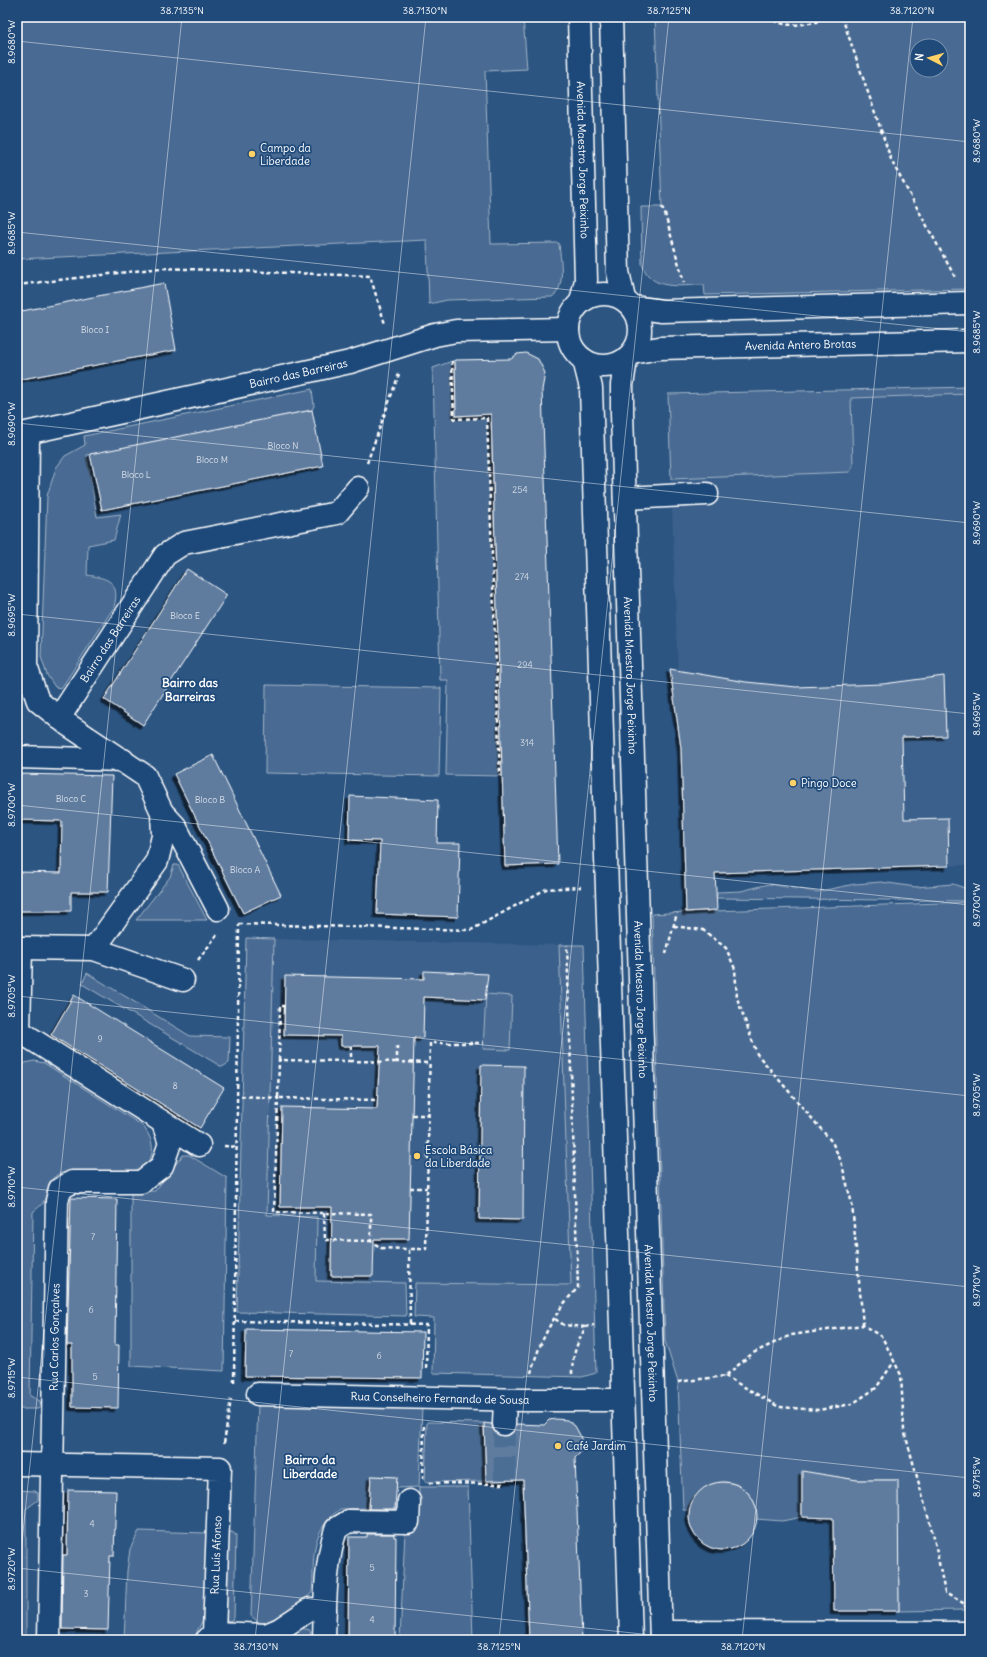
<svg xmlns="http://www.w3.org/2000/svg" width="987" height="1657" viewBox="0 0 987 1657" font-family="Delius,sans-serif">
<style>
.built{fill:#3b618b}
.green{fill:#486b92;stroke:#a4b5c8;fill-rule:evenodd}
.building{fill:#5e7c9f;stroke:#fff;filter:url(#shadow)}
.lines{fill:none;stroke-linecap:round;stroke-linejoin:round}
.minor-tunnel{stroke:#4c6e95;stroke-width:22;stroke-dasharray:22 11;stroke-linecap:butt}
.minor-casing{stroke:#fff;stroke-width:25}
.path{stroke:#fff;stroke-width:2.5;stroke-dasharray:4 3;stroke-linecap:butt}
.minor{stroke:#1f4a7a;stroke-width:22}
.ticks{fill:none;stroke:#fff;stroke-width:1;stroke-opacity:0.45}
.poi-dot{fill:#ffd166;stroke:#1f4a7a;stroke-width:1.5}
.labels{text-anchor:middle;dominant-baseline:central;stroke-width:3.5;stroke-linejoin:round;paint-order:stroke}
.number-label{font-size:9px;fill:#d7dee7}
.poi-label{font-size:11px;fill:#fff;stroke:#1f4a7a;text-anchor:start}
.street-label{font-size:11px;fill:#fff;stroke:#1f4a7a}
.neighbourhood-label{font-size:12px;font-weight:bold;fill:#fff;stroke:#1f4a7a}
.neatline{fill:none;stroke:#fff;stroke-width:1.5}
.ticks-label{font-size:10px;text-anchor:middle;fill:#fff}
</style>
<defs>
<filter id="shadow"><feDropShadow dx="-3.5" dy="3.5" stdDeviation="0" flood-color="#0009"/></filter>
</defs>
<rect width="100%" height="100%" fill="#2c5582"/>
<filter id="ink" filterUnits="userSpaceOnUse"><feTurbulence type="fractalNoise" baseFrequency=".025" numOctaves="2"/><feDisplacementMap in="SourceGraphic" scale="8" xChannelSelector="R" yChannelSelector="G"/><feConvolveMatrix kernelMatrix="1 2 1 2 8 2 1 2 1" color-interpolation-filters="sRGB"/></filter>
<g filter="url(#ink)">
<g class="built">
<path d="M970,390V865L685,874L671,479L850,472L853,464L851,398L968,394Z"/>
<path d="M274,939L559,945L571,1285L265,1281Z"/>
</g>
<g class="green">
<path d="M17,17H523L527,69L485,71L491,244L559,243C560,258 567,288 552,297L447,300L429,304L427,240L17,259Z"/>
<path d="M655,17H970V289L705,295L704,285C680,285 651,292 642,264L641,207H662ZM917,46H941V70H917Z"/>
<path d="M455,360L457,415L491,414L502,776L446,775L448,680H440L433,368Z"/>
<path d="M970,387L968,394L851,398L853,465L850,472L671,479L668,394Z"/>
<path d="M312,389L314,406L312,410L87,455L97,517L121,514L114,540L88,545L87,575C107,578 121,581 114,607L64,684L61,688L55,687L47,675L41,657L47,496L56,468L65,456L85,445L84,436Z"/>
<path d="M266,685L441,688L439,776L265,773Z"/>
<path d="M174,865H178L207,920H136L170,877Z"/>
<path d="M881,882L916,887L953,884L970,890V901L716,898L718,892L741,891L769,884L816,892L855,884Z"/>
<path d="M970,902V1436L965,1610L899,1611L897,1480H857L803,1472L802,1517L782,1521L756,1519C760,1479 705,1465 689,1510H683L678,1382L665,1341L652,914L686,912Z"/>
<path d="M246,938L274,939L267,1215L317,1217L316,1281L405,1283L406,1316L237,1312Z"/>
<path d="M559,945H584L596,1373L582,1377L433,1373L434,1318L414,1317L415,1283L571,1285Z"/>
<path d="M87,973L190,1036L230,1037L229,1063L222,1067L82,984Z"/>
<path d="M486,994L512,996L510,1050L483,1049Z"/>
<path d="M34,1061L44,1063L143,1126C159,1147 155,1167 128,1173H61C44,1181 50,1189 43,1203C41,1206 36,1209 33,1212L30,1396L40,1401L41,1406L38,1409H17V1071L25,1063Z"/>
<path d="M183,1155H189L227,1178L224,1371L131,1366V1192L155,1191Z"/>
<path d="M258,1404L422,1406L419,1487H468L473,1640H400L405,1531L418,1530L419,1487L396,1488L397,1477L371,1476L369,1508L340,1509C308,1533 315,1558 312,1593C301,1601 275,1626 262,1623C257,1622 255,1619 251,1616Z"/>
<path d="M427,1422L484,1423L486,1481L425,1482Z"/>
<path d="M17,1490L35,1491L38,1493V1500L26,1509V1640H17Z"/>
<path d="M139,1531L207,1533L204,1617L193,1640H124L127,1571L130,1549Z"/>
<path d="M227,1532H232L236,1535L234,1618L232,1620L228,1621L224,1616Z"/>
<path d="M301,1628L310,1630L312,1640H279Z"/>
</g>
<g class="building">
<path d="M164,283L176,350L17,380V312Z"/>
<path d="M526,353L538,359L545,373L542,390L558,864L505,866L491,414L456,416L455,360L511,359L517,354Z"/>
<path d="M312,410L323,466L102,510L90,454Z"/>
<path d="M187,569L227,595L143,725L104,699Z"/>
<path d="M670,669L746,682L796,687L883,684L944,676L946,736L902,737L904,819L948,818L949,866L715,873L717,910L686,912L681,748Z"/>
<path d="M213,755L281,895L243,913L174,774Z"/>
<path d="M17,774L112,776L108,892H71V911H17V872L61,873L62,821L17,820Z"/>
<path d="M350,796L438,800L437,843H460L458,917L377,914L380,841L349,840Z"/>
<path d="M424,971L488,974L485,1000L424,997L423,1038H414L409,1239H374L373,1276H331L332,1207H280L282,1107L377,1109L380,1046H341V1036L284,1035L285,976L424,979Z"/>
<path d="M74,995L224,1088L200,1128L51,1035Z"/>
<path d="M481,1065L524,1066L523,1220L479,1219Z"/>
<path d="M71,1198L117,1199L115,1345H119L118,1408L72,1407V1345H67Z"/>
<path d="M246,1329L423,1332L422,1378L245,1376Z"/>
<path d="M556,1419L567,1420L575,1426L580,1435L582,1443L580,1453L575,1458L582,1640H529L523,1480L486,1481L484,1423L492,1424L493,1429L497,1434L504,1436L509,1435L514,1431L517,1424L544,1425L549,1420Z"/>
<path d="M802,1471L857,1480H898L899,1611H834L833,1518L802,1517Z"/>
<path d="M371,1476L397,1477L395,1509H369Z"/>
<circle cx="723" cy="1516" r="34"/>
<path d="M68,1490L116,1491L114,1556H110L108,1630L62,1629L63,1555H67Z"/>
<path d="M367,1534H394V1537H396L395,1640H348L349,1537H367Z"/>
</g>
<g class="lines">
<path class="minor-tunnel" d="M504,1424L505,1480"/>
<defs>
<g id="minor">
<path id="s1" d="M579,17L586,280L581,302"/>
<path d="M611,17L618,272L624,299"/>
<circle cx="604" cy="330" r="36"/>
<path d="M633,307L662,311L970,303"/>
<path id="s2" d="M632,353L659,348L970,341"/>
<path id="s3" d="M626,359L622,385V413L661,1640"/>
<path d="M584,360L591,388L631,1640"/>
<path id="s4" d="M17,435L314,370L350,362L435,335L456,331L568,329"/>
<path d="M625,498L707,494"/>
<path id="s5" d="M59,718L165,555L184,543L337,513L358,488"/>
<path d="M17,757L123,760"/>
<path d="M162,812L175,826L218,909"/>
<path d="M17,948L94,949L157,861L163,836L162,812L145,776L67,724L38,701L26,666L28,433"/>
<path d="M21,948L19,1031L199,1145"/>
<path d="M94,949L183,980"/>
<path id="s6" d="M258,1394L522,1400H622"/>
<path d="M504,1424L505,1400"/>
<path d="M17,1464L220,1468L214,1633L207,1640"/>
<path d="M661,1632L970,1633"/>
<path d="M214,1633L266,1635L280,1629L310,1609L325,1610"/>
<path id="s7" d="M49,1640L57,1201L60,1189L72,1182H141L162,1166L170,1143L163,1123"/>
<path d="M324,1640C325,1604 325,1564 336,1529L349,1521L408,1522L409,1501"/>
</g>
</defs>
<use href="#minor" class="minor-casing"/>
<g class="path">
<path d="M768,17C784,28 797,25 816,22L821,17"/>
<path d="M842,17L892,162L955,277"/>
<path d="M662,207L665,214L684,283"/>
<path d="M17,285L161,268L370,276L385,324"/>
<path d="M452,361L454,419L487,418L500,776"/>
<path d="M367,463L399,374"/>
<path d="M239,924L471,930L546,889L581,887"/>
<path d="M674,926L703,930L726,948L735,969L737,998L757,1054L832,1142L841,1161L852,1204L863,1325"/>
<path d="M666,954L677,913"/>
<path d="M198,960L217,935"/>
<path d="M351,1046V1061L397,1062"/>
<path d="M397,1046V1062L430,1063"/>
<path d="M279,1060L280,1006H284"/>
<path d="M351,1061L279,1060L278,1098L378,1100"/>
<path d="M241,1096L278,1098L274,1212L371,1214V1241L381,1248L409,1249"/>
<path d="M412,1115H429"/>
<path d="M224,1146L237,1147"/>
<path d="M410,1188H427"/>
<path d="M324,1213L325,1240L371,1241"/>
<path d="M555,1319L564,1325L586,1327"/>
<path d="M235,1321L427,1325L426,1371"/>
<path d="M410,1324L409,1249H426L430,1043H484"/>
<path d="M531,1373C538,1345 556,1308 578,1288L567,945"/>
<path d="M572,1374C572,1356 577,1342 586,1327L594,1325"/>
<path d="M725,1376L779,1407L819,1410L852,1404L876,1388L894,1362"/>
<path d="M234,1382L239,925"/>
<path d="M678,1382L725,1376L753,1353L791,1335L863,1325L882,1337L901,1375L904,1430L934,1538L945,1593L965,1604V1607"/>
<path d="M224,1443L231,1399"/>
<path d="M423,1479L424,1424"/>
<path d="M429,1483L505,1484"/>
</g>
<use href="#minor" class="minor"/>
</g>
</g>
<path class="ticks" d="M17,41L970,142M17,232L970,332M17,423L970,523M17,614L970,714M17,805L970,905M17,996L970,1096M17,1187L970,1287M17,1377L970,1478M17,1568L699,1640M17,1589L182,17M255,1640L426,17M499,1640L669,17M742,1640L913,17"/>
<g class="poi-dot">
<circle cx="252" cy="154" r="4"/>
<circle cx="793" cy="783" r="4"/>
<circle cx="417" cy="1156" r="4"/>
<circle cx="558" cy="1446" r="4"/>
</g>
<g class="labels">
<g class="number-label">
<text x="95" y="329">Bloco I</text>
<text x="283" y="445">Bloco N</text>
<text x="212" y="459">Bloco M</text>
<text x="136" y="474">Bloco L</text>
<text x="520" y="489">254</text>
<text x="522" y="576">274</text>
<text x="185" y="615">Bloco E</text>
<text x="525" y="664">294</text>
<text x="527" y="742">314</text>
<text x="71" y="798">Bloco C</text>
<text x="210" y="799">Bloco B</text>
<text x="245" y="869">Bloco A</text>
<text x="100" y="1038">9</text>
<text x="175" y="1085">8</text>
<text x="93" y="1236">7</text>
<text x="91" y="1309">6</text>
<text x="291" y="1353">7</text>
<text x="379" y="1355">6</text>
<text x="95" y="1376">5</text>
<text x="92" y="1523">4</text>
<text x="372" y="1567">5</text>
<text x="86" y="1593">3</text>
<text x="372" y="1619">4</text>
</g>
<g class="poi-label">
<text x="260" y="148">Campo da<tspan x="260" dy="13">Liberdade</tspan></text>
<text x="801" y="783">Pingo Doce</text>
<text x="425" y="1150">Escola Básica<tspan x="425" dy="13">da Liberdade</tspan></text>
<text x="566" y="1446">Café Jardim</text>
</g>
<g class="street-label">
<text stroke="none"><textPath href="#s1" startOffset="143">Avenida Maestro Jorge Peixinho</textPath></text>
<text stroke="none"><textPath href="#s2" startOffset="169">Avenida Antero Brotas</textPath></text>
<text stroke="none"><textPath href="#s4" startOffset="288">Bairro das Barreiras</textPath></text>
<text stroke="none"><textPath href="#s5" startOffset="94">Bairro das Barreiras</textPath></text>
<text stroke="none"><textPath href="#s3" startOffset="317">Avenida Maestro Jorge Peixinho</textPath></text>
<text stroke="none"><textPath href="#s3" startOffset="641">Avenida Maestro Jorge Peixinho</textPath></text>
<text stroke="none"><textPath href="#s3" startOffset="965">Avenida Maestro Jorge Peixinho</textPath></text>
<text stroke="none"><textPath href="#s7" startOffset="303">Rua Carlos Gonçalves</textPath></text>
<text stroke="none"><textPath href="#s6" startOffset="182">Rua Conselheiro Fernando de Sousa</textPath></text>
<text transform="translate(216 1555) rotate(-88)">Rua Luís Afonso</text>
</g>
<g class="neighbourhood-label">
<text x="190" y="682">Bairro das<tspan x="190" dy="14">Barreiras</tspan></text>
<text x="310" y="1459">Bairro da<tspan x="310" dy="14">Liberdade</tspan></text>
</g>
</g>
<rect width="987" height="1657" fill="none" stroke="#1f4a7a" stroke-width="44"/>
<g transform="translate(929 58) rotate(276)"><circle r="19" fill="#1f4a7a" stroke="#7992af"/>
<path d="M0-3L7 15L0 10L-7 15Z" fill="#ffd166"/>
<text y="-6" font-size="11" font-weight="bold" text-anchor="middle" fill="#ffffff">N</text>
</g>
<rect x="22" y="22" width="943" height="1613" class="neatline"/>
<g class="ticks-label">
<text x="182" y="14">38.7135°N</text>
<text x="425" y="14">38.7130°N</text>
<text x="669" y="14">38.7125°N</text>
<text x="912" y="14">38.7120°N</text>
<text transform="translate(11 42) rotate(-90)" y="4">8.9680°W</text>
<text transform="translate(976 141) rotate(-90)" y="4">8.9680°W</text>
<text transform="translate(11 233) rotate(-90)" y="4">8.9685°W</text>
<text transform="translate(976 332) rotate(-90)" y="4">8.9685°W</text>
<text transform="translate(11 424) rotate(-90)" y="4">8.9690°W</text>
<text transform="translate(976 523) rotate(-90)" y="4">8.9690°W</text>
<text transform="translate(11 615) rotate(-90)" y="4">8.9695°W</text>
<text transform="translate(976 714) rotate(-90)" y="4">8.9695°W</text>
<text transform="translate(11 805) rotate(-90)" y="4">8.9700°W</text>
<text transform="translate(976 905) rotate(-90)" y="4">8.9700°W</text>
<text transform="translate(11 996) rotate(-90)" y="4">8.9705°W</text>
<text transform="translate(976 1095) rotate(-90)" y="4">8.9705°W</text>
<text transform="translate(11 1187) rotate(-90)" y="4">8.9710°W</text>
<text transform="translate(976 1286) rotate(-90)" y="4">8.9710°W</text>
<text transform="translate(11 1378) rotate(-90)" y="4">8.9715°W</text>
<text transform="translate(976 1477) rotate(-90)" y="4">8.9715°W</text>
<text transform="translate(11 1569) rotate(-90)" y="4">8.9720°W</text>
<text x="256" y="1650">38.7130°N</text>
<text x="499" y="1650">38.7125°N</text>
<text x="743" y="1650">38.7120°N</text>
</g>
</svg>
